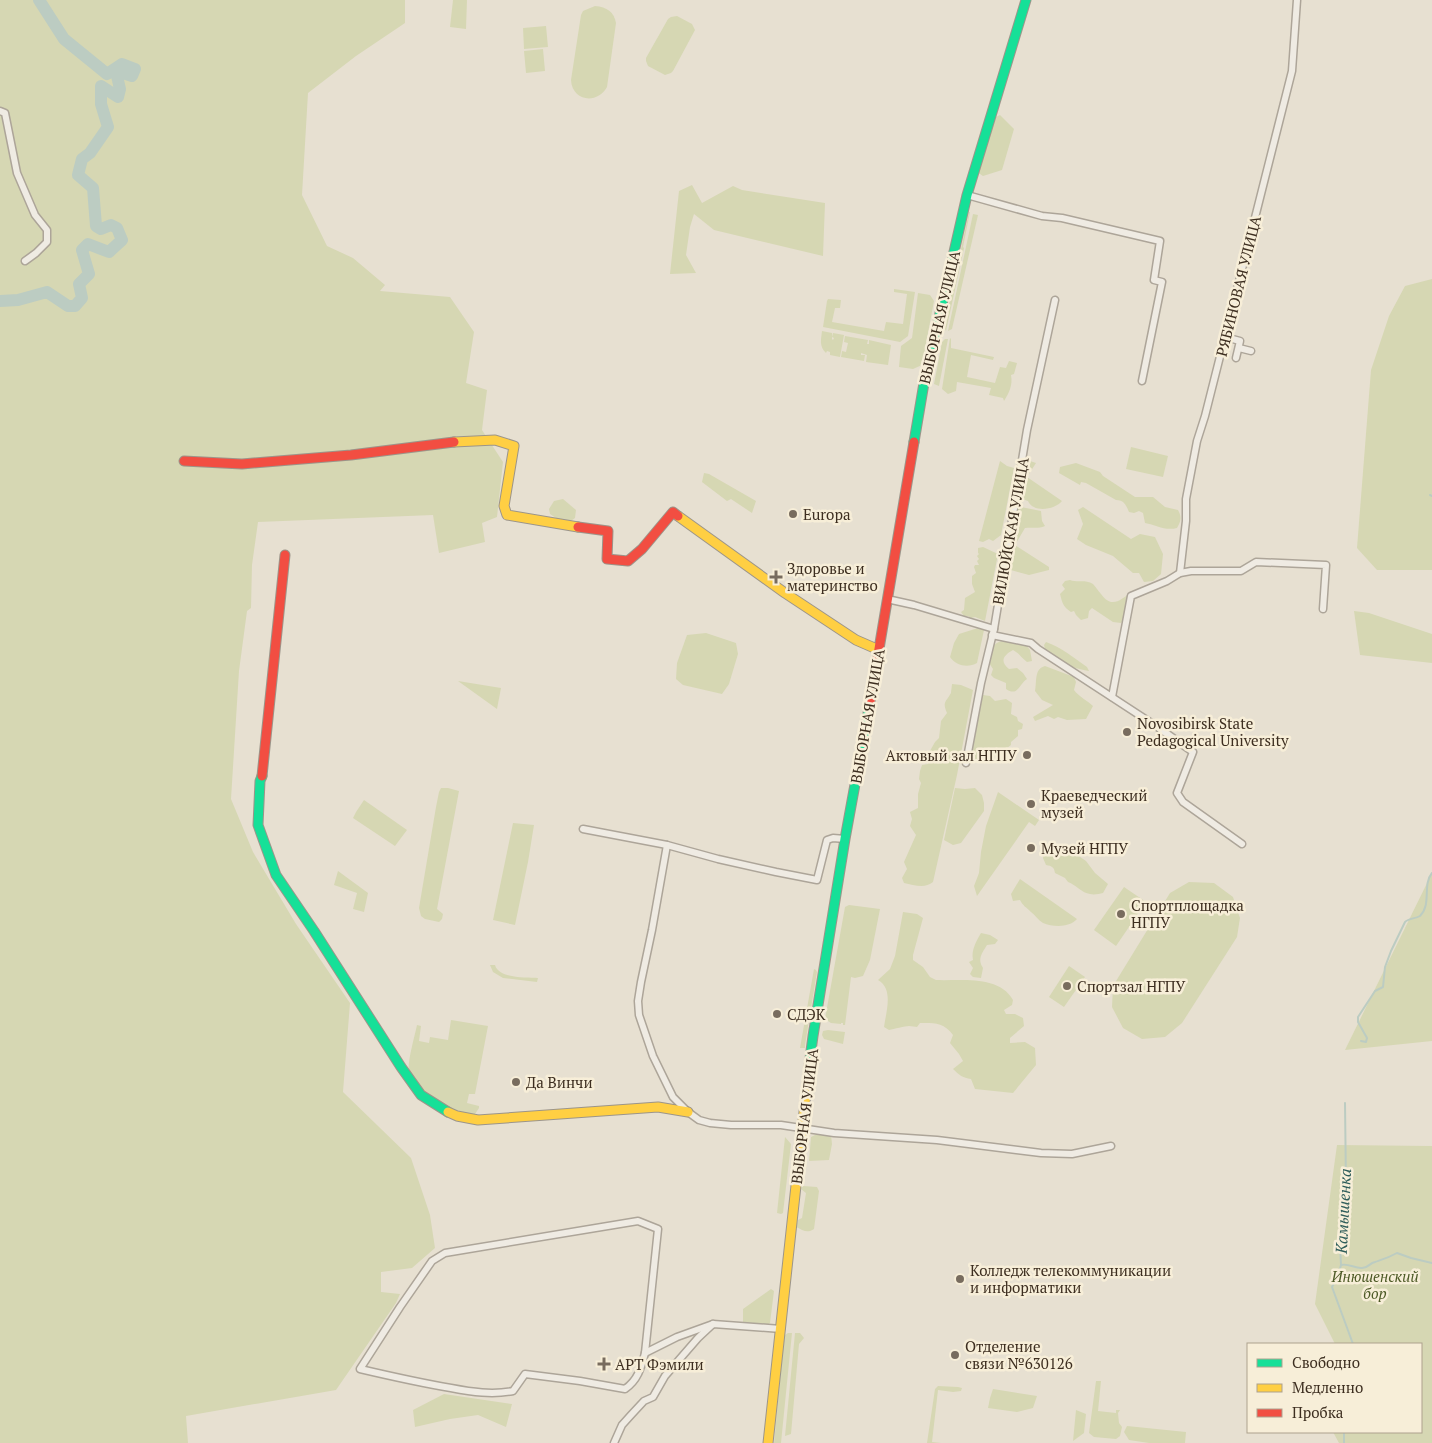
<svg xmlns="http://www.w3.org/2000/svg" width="1432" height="1443" viewBox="0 0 1432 1443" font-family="'PT Serif',serif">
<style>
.green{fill:#d6d7b3}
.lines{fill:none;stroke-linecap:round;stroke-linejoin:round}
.stream{stroke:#bcccc2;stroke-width:2}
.river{stroke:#bcccc2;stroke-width:12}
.street-casing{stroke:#ada599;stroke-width:9}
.fast-casing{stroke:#9c958a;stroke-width:11}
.slow-casing{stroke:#9c958a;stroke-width:11}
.jam-casing{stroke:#9c958a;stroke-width:11}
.street{stroke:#efebe3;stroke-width:6}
.fast{stroke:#16e098;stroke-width:9}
.slow{stroke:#ffcf43;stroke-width:9}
.jam{stroke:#f24e42;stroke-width:9}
.poi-dot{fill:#786c5e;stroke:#f7eed8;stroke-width:2}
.labels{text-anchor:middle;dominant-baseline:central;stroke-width:5;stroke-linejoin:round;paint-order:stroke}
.street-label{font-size:15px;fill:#3d2e20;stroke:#f7eed8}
.poi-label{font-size:15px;fill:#3d2e20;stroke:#f7eed8;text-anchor:start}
.park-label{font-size:15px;font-style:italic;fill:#4d5a26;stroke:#f7eed8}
.water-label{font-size:16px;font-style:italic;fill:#2f5d5a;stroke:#f7eed8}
</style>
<rect width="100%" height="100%" fill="#e7e0d1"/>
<g class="green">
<path d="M0,0H405V23L356,56L308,93L302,195L327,246L353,258L385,285L380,291L450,297L474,332L466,383L487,390L482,430L503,462L497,517L482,523L485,542L439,553L433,515L258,522L252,565L251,608L247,611L239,671L231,799L253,852L296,924L350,1003L343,1092L411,1158L430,1215L435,1248L412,1268L381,1272V1292L400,1294L396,1303L336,1390L186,1416L188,1443H0Z"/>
<path d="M453,0H467L466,29L450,27Z"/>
<path d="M595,6C607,7 614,12 616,23L607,87C597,105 572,101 571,80L581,15L583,11Z"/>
<path d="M677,16L692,24L695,30L673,71L671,73L665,75L648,66L646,61V58L668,19L671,17Z"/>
<path d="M546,26L548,47L524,49L523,28Z"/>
<path d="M543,49L545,71L526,73L524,51Z"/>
<path d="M1000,115L1014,129L1002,170L983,176L977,172L996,117Z"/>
<path d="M692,185L702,203L733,186L742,190L825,203L823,256L714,230L694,214L690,227L686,255L696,273L670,274L679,191Z"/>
<path d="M969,212H970L963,247L964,248L946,331L944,327Z"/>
<path d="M973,214L978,215L952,329L948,331Z"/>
<path d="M1432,279V570H1377L1357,548L1371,370L1389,316L1405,286Z"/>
<path d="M894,289L915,292L908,336L900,342L823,327L827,301L828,299L841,300L840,308H835L832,322L884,331L886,322L903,324L907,294L894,292Z"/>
<path d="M918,293L930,295L934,301L922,365L913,369L899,367L901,346L912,338Z"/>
<path d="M822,331L832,333V339L833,340L834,338L832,337L833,333L844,335L840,357L830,355V352L827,351L826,353C819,346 821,340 822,331Z"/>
<path d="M845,336L868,340L867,344H869V340L891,345L888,365L866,362L867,355L861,353V355H865L864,361L841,357L842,351L846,352L848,343L844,342Z"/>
<path d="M950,338L951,339V348L994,357L993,360L971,355L967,377L995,383L1000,367L1006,368L1009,361L1017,363L1014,374L1011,375C1013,385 1009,393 1004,401L1003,398L989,395L991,388L957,382L956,391L948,394L942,389Z"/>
<path d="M945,339H948L939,386L934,384L942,342Z"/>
<path d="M1131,447L1168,456L1163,477L1126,469Z"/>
<path d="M1027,460L1036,463L1027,477L1062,501C1055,510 1033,513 1028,501L1019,498L1013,491L1020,466Z"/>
<path d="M1000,461L1007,466L1014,468L1001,535L993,541L989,539L983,542L979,541Z"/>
<path d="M1076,463L1100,472L1103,476L1135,497H1153L1165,507L1178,510C1182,517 1181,521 1177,528C1165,531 1156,525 1145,523L1143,513L1139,511L1134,513L1129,512C1126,505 1124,500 1116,500L1086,483L1081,482L1080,485L1059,473L1060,467Z"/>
<path d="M704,473L709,474L756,501L752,513L731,499L727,501L702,482Z"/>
<path d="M563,499L576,510L575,518L571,521L556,518L550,514L549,509L554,501Z"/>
<path d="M1016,506L1041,511L1042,521L1045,526C1038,529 1033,527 1025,528L1015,545L1049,567V570L1029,575L1007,569L1008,564L1011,562L1010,546Z"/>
<path d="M1083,507L1131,539L1140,534L1155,537L1163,554L1161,574L1153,581L1144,582L1139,573H1133L1113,556L1086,545L1077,539L1083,524L1078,510Z"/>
<path d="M983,547L998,554L985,621L975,617L971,618L968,616H964L961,612L964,610L965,598L975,592L972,584V576L976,573L974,567L975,565H979L977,561L979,559L977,556L979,554L978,553V548Z"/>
<path d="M1070,580C1078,583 1085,579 1093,584C1096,587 1098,591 1101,594C1112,609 1120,600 1132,592L1135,596L1134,602L1121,623L1113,622L1092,608L1089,611L1088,618L1081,620L1076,615L1074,611L1071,612C1063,607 1062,602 1060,594L1065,589L1062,585L1065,581Z"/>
<path d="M1354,611L1369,613L1432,634V663L1360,655Z"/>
<path d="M978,628L984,630L977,663C968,668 956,666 950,657L954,643L959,634Z"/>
<path d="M706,633L736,643L738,654L729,684L722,694L683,685L676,679L677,663L687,635Z"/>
<path d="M1004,641L1026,645L1030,650L1032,661L1027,662C1021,658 1019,653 1013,650C1004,655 999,661 1009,669L1017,668L1023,673L1027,679C1019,684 1018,697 1006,689V683L994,678L991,675L993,669L989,663L991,660L989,655C992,646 995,642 1004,641Z"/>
<path d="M1046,642C1061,647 1074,658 1087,667L1089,671C1078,669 1066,666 1058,659C1053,655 1052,653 1045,649L1044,645Z"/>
<path d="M1045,666L1074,677L1076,682L1074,690C1079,697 1087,700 1093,706L1086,719L1067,720L1058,717L1054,719L1048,716L1035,721L1033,717L1053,705L1042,700L1035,691C1037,681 1034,669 1045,666Z"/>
<path d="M458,681L501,688L497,709Z"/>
<path d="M952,684L961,685L973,690L957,775L933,882C925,889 914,885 904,883L902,878L907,869L904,862L916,835L910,826L912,819L910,812L918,808V794L921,783L919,779L920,771L922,765L928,764L926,758L935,742L939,738L941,721L947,713C942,702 946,702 951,693C951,692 952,685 952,684Z"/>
<path d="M982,689L983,695L990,696L995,701L1006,699L1012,703L1011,714L1017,717L1018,721L1023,724L1022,729L1018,730V736L1011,742V745L1007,748L1005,754L976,759L969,758Z"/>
<path d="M441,788H448L459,791L437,909L443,914L442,919L439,922L425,919L421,916L419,908L436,807L439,792Z"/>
<path d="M955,788L965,789L975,788L982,795L984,803V811L961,843L953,845L944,840Z"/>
<path d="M998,792L1039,820L1035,826L1029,822L977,896L974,886L979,873L981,852L986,826Z"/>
<path d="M364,800L407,830L395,846L353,818L356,812Z"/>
<path d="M513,823L534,825L528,862L515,925L493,920Z"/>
<path d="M1054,846H1064L1086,861L1095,873L1108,884L1103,893C1099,894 1094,895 1090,894C1082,893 1076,885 1068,882L1065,878L1055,873C1054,867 1052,866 1046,865L1043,858L1045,850Z"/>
<path d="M338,871L368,893L364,912L353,909L357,893L334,885Z"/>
<path d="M1432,873V1041L1345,1050Z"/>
<path d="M1020,879L1077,919C1069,928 1053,927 1043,923C1038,920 1035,915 1031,912C1026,907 1023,906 1020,900L1013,901L1011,894Z"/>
<path d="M1189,882L1214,883L1233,897L1240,918L1237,937L1182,1023L1165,1037L1142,1039L1123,1028L1112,1007L1113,986L1170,893Z"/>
<path d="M1124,887L1146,902L1116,946L1094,930Z"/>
<path d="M849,905L880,909L870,960L863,976L855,978L851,977L845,1025H843V1023H841V1024L831,1023L825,1019L845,907Z"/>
<path d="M903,912L917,914L923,918L913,955V960L923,967L930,977L936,980C962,981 999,975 1013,1000L1012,1005L1004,1010L1006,1014H1015L1023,1018L1024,1026L1010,1038V1043L1025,1042L1035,1048L1036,1065L1013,1093L975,1089L971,1079C963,1078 959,1075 953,1069L963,1061L959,1054L950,1043L953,1035C944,1022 933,1023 920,1023L917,1027C915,1027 912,1026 909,1026C905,1026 894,1029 889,1030L884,1027C886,1012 894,989 878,980L890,969L895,956Z"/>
<path d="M981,933L990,935L998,940L995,944L987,945C982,953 977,959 983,968L981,978L973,977L970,974L973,968L969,962L973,960C971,950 976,942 981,933Z"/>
<path d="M490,965H495C499,979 526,977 538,978L537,982L503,978L493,972Z"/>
<path d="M1069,966L1085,977L1064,1007L1049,997Z"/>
<path d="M814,969L816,970L817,972L805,1045V1048H800Z"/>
<path d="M451,1020L488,1026L475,1094H469L467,1103L479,1106V1108L475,1114C451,1113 429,1101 416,1081C414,1078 410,1074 409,1071C407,1063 415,1035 417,1025L421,1026L419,1041L429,1043L430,1037L448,1040Z"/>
<path d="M828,1030L845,1032L843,1044L824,1039L822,1035L823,1031Z"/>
<path d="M819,1133L831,1135L832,1144L829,1160L809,1161L811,1137Z"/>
<path d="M785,1137L791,1144L783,1213L781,1214L777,1213Z"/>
<path d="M1337,1145L1432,1146V1443H1339L1333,1432H1421V1344H1335L1315,1304Z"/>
<path d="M803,1186L817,1187L819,1191L814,1229C807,1234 803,1230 796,1227L798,1220L802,1218L806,1193L801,1189Z"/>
<path d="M771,1289L774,1291L770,1323L766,1326L745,1324L743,1322V1309Z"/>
<path d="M788,1333H792L781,1443H774L784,1339L785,1335Z"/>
<path d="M795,1333H800L804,1338L799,1344L791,1434L785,1436Z"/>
<path d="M1096,1381H1101L1098,1411L1116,1413V1410H1120L1118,1413L1119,1423L1122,1427L1120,1436L1116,1439L1094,1437L1089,1433Z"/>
<path d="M938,1386L958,1387L962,1388L961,1391L953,1392L938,1390L932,1442L941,1443H927L935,1389Z"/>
<path d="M993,1389L1037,1396L1033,1408L1017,1412L988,1408L990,1398Z"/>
<path d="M444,1394L512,1404L506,1427L478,1415L450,1419L415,1427L413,1410Z"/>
<path d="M1076,1410L1086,1414L1084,1433L1073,1441Z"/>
<path d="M1127,1426L1186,1432L1185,1443H1149L1129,1440L1124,1432Z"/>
</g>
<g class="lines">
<g class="stream">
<path d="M1430,495L1432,496"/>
<path d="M1361,1041L1366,1042L1367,1038L1358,1022V1017L1375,991L1383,987L1385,967L1391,951L1405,922C1409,918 1415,919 1420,916C1432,904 1422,885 1432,873"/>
<path d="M1345,1103L1346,1187L1340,1245L1341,1265L1338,1276L1332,1287L1353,1344"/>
<path d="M1341,1265C1348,1263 1354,1268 1361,1268C1368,1269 1369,1263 1375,1262C1384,1259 1388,1258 1397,1253L1411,1258L1432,1263"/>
<path d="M1344,1432V1443"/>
</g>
<path class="river" d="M0,301L18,300L47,292L68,306H75L82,298L79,284L89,274L82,250L88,244L109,252L122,240L117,228L111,225L101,229L96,226L93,188L78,175L82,159L90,153L108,127L101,104V86L118,97L120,89L117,76L123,73L132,76L135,69L122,64L107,74L64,39L39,0"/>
<defs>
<g id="street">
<path d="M0,111L5,113L17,173L35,215L47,230V242L36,253L25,261"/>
<path d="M967,195L1042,216L1062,218L1160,241L1154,280L1162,282L1142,381"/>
<path d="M1225,337L1240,341L1236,358"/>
<path d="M1239,348L1251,351"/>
<path d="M1180,573L1186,521V499L1197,441L1205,416L1292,71L1297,0"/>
<path d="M887,599L914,605L994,629"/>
<path d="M992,635L1031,643L1038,649L1156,726L1193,752L1177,793L1183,802L1242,844"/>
<path d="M1112,697L1131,596L1167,581L1180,573L1191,571H1241L1256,562L1326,565L1323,609"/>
<path d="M966,763L981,683L994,629L1027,430L1055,300"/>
<path d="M583,829L667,845L718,859L776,872L817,880L827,840L833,838L845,839"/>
<path d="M667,845L652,930L641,982L638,1001L639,1015L653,1056L673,1097L688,1112L699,1120L710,1123L731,1125H781L834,1133L937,1140L1041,1153L1072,1154L1111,1146"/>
<path d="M638,1221L658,1229L645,1353C641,1368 638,1380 625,1389L580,1381L525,1374L513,1391C492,1395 472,1392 451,1388C421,1383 390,1376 360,1369L400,1307L432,1261L445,1253Z"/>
<path d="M645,1353L677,1337L713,1324L781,1329"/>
<path d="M614,1443L622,1425L631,1415L644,1401L653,1397L665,1376L698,1338L713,1324"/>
</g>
<g id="fast">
<path d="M914,442L924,383L967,195L1026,0"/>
<path d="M262,776L260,781L258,825L276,875L314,931L401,1067L421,1095L448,1112"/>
<path d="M809,1066L813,1036L845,839L869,708"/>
</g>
<g id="slow">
<path d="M454,442L495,440L514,446L504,506L507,515L578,527"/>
<path d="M678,516L785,593L856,640L879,650"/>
<path d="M448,1112L457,1116L478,1120L658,1107L688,1112"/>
<path d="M768,1443L809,1066"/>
</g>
<g id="jam">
<path d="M184,461L242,464L351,455L454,442"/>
<path d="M578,527L608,531L607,559L628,561L642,549L673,512L678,516"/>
<path d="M869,708L914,442"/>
<path d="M262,776L285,555"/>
</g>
</defs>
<use href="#street" class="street-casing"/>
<use href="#fast" class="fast-casing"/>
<use href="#slow" class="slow-casing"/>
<use href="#jam" class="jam-casing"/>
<use href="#street" class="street"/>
<use href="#fast" class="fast"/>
<use href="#slow" class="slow"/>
<use href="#jam" class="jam"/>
</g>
<g class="poi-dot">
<circle cx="793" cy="514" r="5"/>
<path d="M773.5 569.5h5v5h5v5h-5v5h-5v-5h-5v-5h5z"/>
<circle cx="1127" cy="732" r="5"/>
<circle cx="1027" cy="755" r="5"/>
<circle cx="1031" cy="804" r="5"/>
<circle cx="1031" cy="848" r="5"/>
<circle cx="1121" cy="914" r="5"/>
<circle cx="1067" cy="986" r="5"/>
<circle cx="777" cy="1014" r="5"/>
<circle cx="516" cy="1082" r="5"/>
<circle cx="960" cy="1279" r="5"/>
<circle cx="955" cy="1355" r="5"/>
<path d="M601.5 1356.5h5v5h5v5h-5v5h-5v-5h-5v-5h5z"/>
</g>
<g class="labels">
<g class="street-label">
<text transform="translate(1238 286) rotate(-76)">РЯБИНОВАЯ УЛИЦА</text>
<text transform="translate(939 317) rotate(-77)">ВЫБОРНАЯ УЛИЦА</text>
<text transform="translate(1010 531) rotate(-80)">ВИЛЮЙСКАЯ УЛИЦА</text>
<text transform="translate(867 716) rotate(-80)">ВЫБОРНАЯ УЛИЦА</text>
<text transform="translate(804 1116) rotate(-83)">ВЫБОРНАЯ УЛИЦА</text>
</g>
<g class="poi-label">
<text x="803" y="514">Europa</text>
<text x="787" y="568">Здоровье и<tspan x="787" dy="17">материнство</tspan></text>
<text x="1137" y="723">Novosibirsk State<tspan x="1137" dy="17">Pedagogical University</tspan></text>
<text x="1017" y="755" text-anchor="end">Актовый зал НГПУ</text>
<text x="1041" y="795">Краеведческий<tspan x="1041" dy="17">музей</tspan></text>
<text x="1041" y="848">Музей НГПУ</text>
<text x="1131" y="905">Спортплощадка<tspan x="1131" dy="17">НГПУ</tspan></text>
<text x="1077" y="986">Спортзал НГПУ</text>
<text x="787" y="1014">СДЭК</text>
<text x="526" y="1082">Да Винчи</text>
<text x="970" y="1270">Колледж телекоммуникации<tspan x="970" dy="17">и информатики</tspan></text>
<text x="965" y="1346">Отделение<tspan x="965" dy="17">связи №630126</tspan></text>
<text x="615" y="1364">АРТ Фэмили</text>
</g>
<g class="park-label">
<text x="1375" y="1276">Инюшенский<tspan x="1375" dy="17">бор</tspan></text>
</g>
<g class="water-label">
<text transform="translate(1343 1211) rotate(-87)">Камышенка</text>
</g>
</g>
<rect x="1247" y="1343" width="175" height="90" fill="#f7eed8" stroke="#ada18e"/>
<rect x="1257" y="1359" width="25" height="8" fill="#16e098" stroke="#ada18e"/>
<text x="1292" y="1368" font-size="15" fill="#3d2e20">Свободно</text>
<rect x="1257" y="1384" width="25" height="8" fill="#ffcf43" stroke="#ada18e"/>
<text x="1292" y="1393" font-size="15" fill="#3d2e20">Медленно</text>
<rect x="1257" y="1409" width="25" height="8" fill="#f24e42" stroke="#ada18e"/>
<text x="1292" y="1418" font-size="15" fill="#3d2e20">Пробка</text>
</svg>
